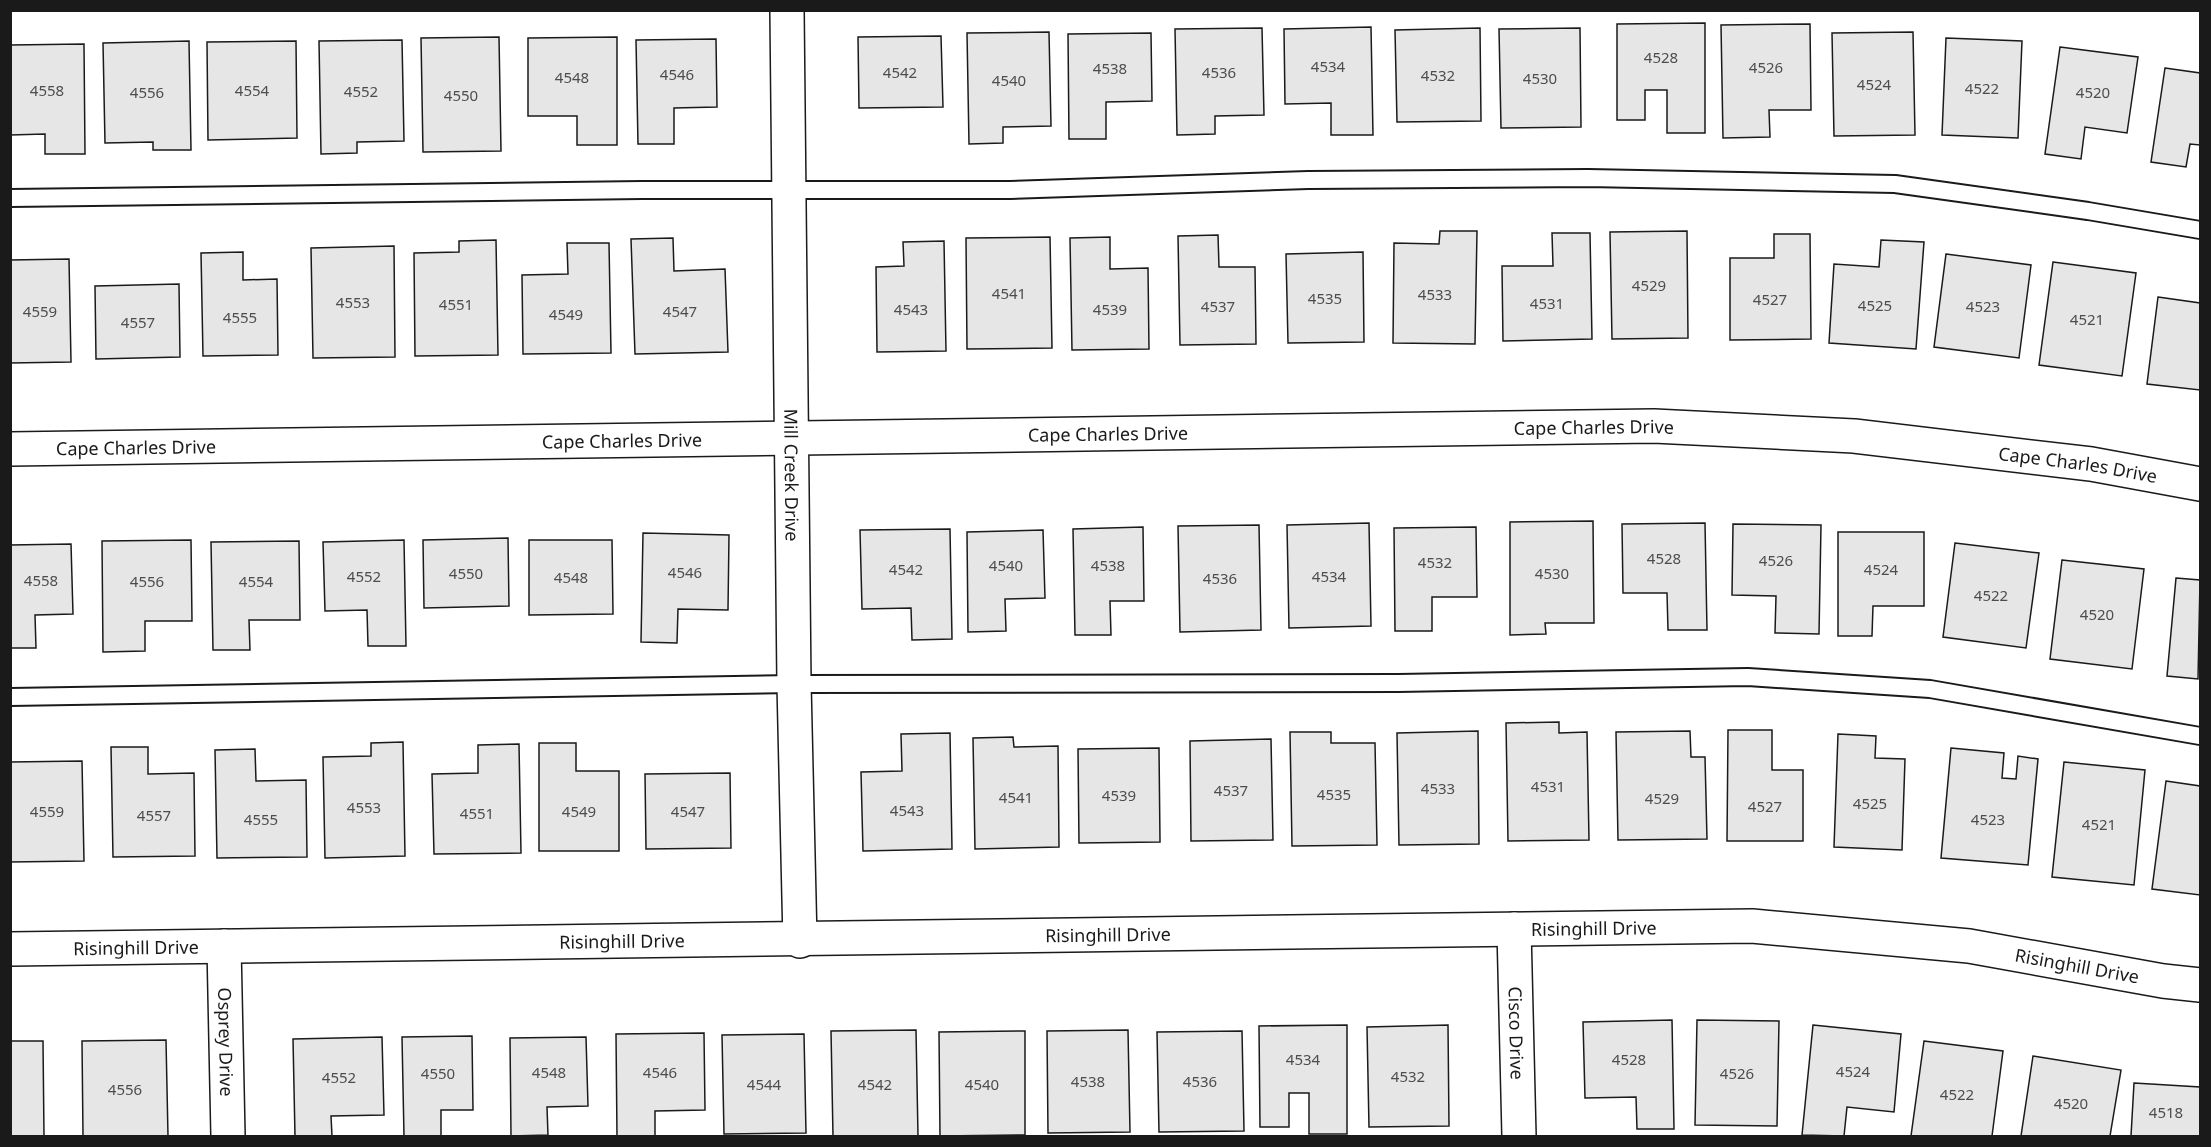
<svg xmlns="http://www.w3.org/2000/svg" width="2211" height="1147" viewBox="0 0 2211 1147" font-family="'Noto Sans',sans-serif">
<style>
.building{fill:#e6e6e6;stroke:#1a1a1a;stroke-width:1.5}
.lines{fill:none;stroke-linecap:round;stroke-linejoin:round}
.service-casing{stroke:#1a1a1a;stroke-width:20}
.minor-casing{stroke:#1a1a1a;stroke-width:36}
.service{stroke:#fff;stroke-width:16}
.minor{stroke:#fff;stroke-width:33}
.labels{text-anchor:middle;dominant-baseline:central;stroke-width:4.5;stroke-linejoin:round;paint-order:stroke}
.number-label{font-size:15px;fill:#4d4d4d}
.street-label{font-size:18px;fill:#1a1a1a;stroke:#fff}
</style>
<rect width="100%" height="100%" fill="#fff"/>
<g class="building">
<path d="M1705,23V133H1667V90H1645V120H1617V24Z"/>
<path d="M1810,24L1811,110H1769L1770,137L1723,138L1721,25Z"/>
<path d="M1371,27L1373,135H1331V103L1285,104L1284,29Z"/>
<path d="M1262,28L1264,115L1215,116V134L1177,135L1175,29Z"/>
<path d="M1480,28L1481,121L1397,122L1395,30Z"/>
<path d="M1580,28L1581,127L1501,128L1499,29Z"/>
<path d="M1049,32L1051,126L1003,127V143L969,144L967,33Z"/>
<path d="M1913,32L1915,135L1834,136L1832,33Z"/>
<path d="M1151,33L1152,101L1106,102V139H1069L1068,34Z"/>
<path d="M941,36L943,107L859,108L858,37Z"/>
<path d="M499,37L501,151L423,152L421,38Z"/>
<path d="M617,37V145H577V116H528V38Z"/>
<path d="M1946,38L2022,41L2018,138L1942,135Z"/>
<path d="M716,39L717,107L674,108V144H638L636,40Z"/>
<path d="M402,40L404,141L357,142V153L321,154L319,41Z"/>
<path d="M189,41L191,150H153V142L105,143L103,43Z"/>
<path d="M296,41L297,138L208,140L207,42Z"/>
<path d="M84,44L85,154H45V134L10,135V45Z"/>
<path d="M2060,47L2138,57L2127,133L2085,127L2081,159L2045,154Z"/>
<path d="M2165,68L2200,73V145L2190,144L2186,167L2151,162Z"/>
<path d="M1440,231H1477L1475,344L1393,343L1394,243L1439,244Z"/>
<path d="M1687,231L1688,338L1612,339L1610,232Z"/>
<path d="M1552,233H1590L1592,339L1503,341L1502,266H1553Z"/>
<path d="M1774,234H1810L1811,339L1730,340V258H1774Z"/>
<path d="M1218,235L1219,267H1255L1256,344L1180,345L1178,236Z"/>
<path d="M1050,237L1052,348L967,349L966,238Z"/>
<path d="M1110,237V269L1148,268L1149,349L1072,350L1070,238Z"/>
<path d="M673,238L674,271L725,269L728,352L635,354L631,239Z"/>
<path d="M496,240L498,355L415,356L414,253L459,252V241Z"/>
<path d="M1881,240L1924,242L1916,349L1829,343L1834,264L1879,267Z"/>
<path d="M944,241L946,351L877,352L876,267L904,266L903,242Z"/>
<path d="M567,243H609L611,353L523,354L522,275L568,274Z"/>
<path d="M394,246L395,357L313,358L311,248Z"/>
<path d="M243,252V280L277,279L278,355L203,356L201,253Z"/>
<path d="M1363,252L1364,342L1288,343L1286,254Z"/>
<path d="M1946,254L2031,265L2019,358L1934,347Z"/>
<path d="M69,259L71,362L10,363V260Z"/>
<path d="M2053,262L2136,273L2122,376L2039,365Z"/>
<path d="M179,284L180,357L96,359L95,286Z"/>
<path d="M2158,297L2200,303V390L2147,384Z"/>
<path d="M1593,521L1594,623H1545L1546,634L1510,635V522Z"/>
<path d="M1369,523L1371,626L1289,628L1287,525Z"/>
<path d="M1705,523L1707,630H1668L1667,593H1623L1622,524Z"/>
<path d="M1733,524L1821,525L1819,634L1775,633L1776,596L1732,595Z"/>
<path d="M1259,525L1261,630L1180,632L1178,526Z"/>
<path d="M1143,527L1144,601H1110L1111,635H1075L1073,529Z"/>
<path d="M1476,527L1477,597H1432V631H1395L1394,528Z"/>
<path d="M950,529L952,639L912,640L911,608L862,609L860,530Z"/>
<path d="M1043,530L1045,598L1005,599L1006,631L968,632L967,532Z"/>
<path d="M1838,532H1924V606H1873L1872,636H1838Z"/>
<path d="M643,533L729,535L728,610L678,609L677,643L641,642Z"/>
<path d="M508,538L509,606L424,608L423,540Z"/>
<path d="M191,540L192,621H145V651L103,652L102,541Z"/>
<path d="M404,540L406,646H368L367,610L325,611L323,542Z"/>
<path d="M529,540H612L613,614L529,615Z"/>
<path d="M299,541L300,620H249L250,650H213L211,542Z"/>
<path d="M1955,543L2039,553L2026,648L1943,637Z"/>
<path d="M71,544L73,614L35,615L36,648H10V545Z"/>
<path d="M2062,560L2144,569L2132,669L2050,659Z"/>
<path d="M2176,578L2200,580L2198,679L2167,676Z"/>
<path d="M1559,722V733L1587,732L1589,840L1508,841L1506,723Z"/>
<path d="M1728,730H1772V770H1803V841H1727Z"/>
<path d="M1478,731L1479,844L1399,845L1397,733Z"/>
<path d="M1690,731L1691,757H1705L1707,839L1618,840L1616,732Z"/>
<path d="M1290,732H1331V743H1375L1377,845L1292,846Z"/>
<path d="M950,733L952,849L863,851L861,772L902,771L901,734Z"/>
<path d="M1838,734L1876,736L1875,758L1905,759L1902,850L1834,847Z"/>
<path d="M1013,737L1014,747L1058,746L1059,847L975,849L973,738Z"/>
<path d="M1271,739L1273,840L1191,841L1190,741Z"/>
<path d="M403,742L405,856L325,858L323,757L371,756V743Z"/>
<path d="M539,743H576V771H619V851H539Z"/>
<path d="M519,744L521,853L434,854L432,774L478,773V745Z"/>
<path d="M111,747H148V774L194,773L195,856L113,857Z"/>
<path d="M1159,748L1160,842L1079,843L1078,749Z"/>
<path d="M1951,748L2004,753L2002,778L2016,779L2018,756L2038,759L2028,865L1941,858Z"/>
<path d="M255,749L256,781L306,780L307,857L217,858L215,750Z"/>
<path d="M82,761L84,861L10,862V762Z"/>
<path d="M2064,762L2145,770L2134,885L2052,877Z"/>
<path d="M730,773L731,848L646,849L645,774Z"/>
<path d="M2166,781L2200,786V895L2152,889Z"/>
<path d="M1672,1020L1674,1129H1637L1636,1097L1585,1098L1583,1022Z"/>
<path d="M1697,1020L1779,1021L1777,1126L1695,1125Z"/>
<path d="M1347,1025V1134H1309V1093H1289V1127H1260L1259,1026Z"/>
<path d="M1448,1025L1449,1126L1369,1127L1367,1027Z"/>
<path d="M1813,1025L1901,1034L1894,1112L1847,1107L1844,1136L1802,1135Z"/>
<path d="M916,1030L918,1136H833L831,1031Z"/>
<path d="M1128,1030L1130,1132L1048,1133L1047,1031Z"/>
<path d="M1025,1031V1135L940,1136L939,1032Z"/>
<path d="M1242,1031L1244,1131L1159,1132L1157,1032Z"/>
<path d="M704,1033L705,1110L655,1111V1136H617L616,1034Z"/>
<path d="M804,1034L806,1133L724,1134L722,1035Z"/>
<path d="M472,1036L473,1110H441V1136H404L402,1037Z"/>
<path d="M382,1037L384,1115L331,1116L332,1136H295L293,1039Z"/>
<path d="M586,1037L588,1106L547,1107L548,1135L511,1136L510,1038Z"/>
<path d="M166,1040L168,1136H83L82,1041Z"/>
<path d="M10,1041H43L44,1136H10Z"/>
<path d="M1924,1041L2003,1051L1992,1136H1911Z"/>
<path d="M2033,1056L2121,1070L2110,1136H2021Z"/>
<path d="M2134,1083L2200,1087V1136H2131Z"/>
</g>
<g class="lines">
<defs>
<g id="service">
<path d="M10,198L642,190H1010L1308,180L1588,178L1895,184L2088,211L2200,230"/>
<path d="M10,697L794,684L1398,683L1748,677L1930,689L2200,736"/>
</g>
<g id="minor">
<path id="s1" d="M787,10L794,684L800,941"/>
<path id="s2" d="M10,449L1654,426L1854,436L2091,464L2200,484"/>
<path id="s3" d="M1514,929L1519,1136"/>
<path id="s4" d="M224,946L228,1136"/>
<path id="s5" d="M10,949L1752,926L1969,946L2163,981L2200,985"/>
</g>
</defs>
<use href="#service" class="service-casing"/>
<use href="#minor" class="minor-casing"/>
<use href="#service" class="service"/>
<use href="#minor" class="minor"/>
</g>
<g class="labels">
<g class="number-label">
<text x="1661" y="57">4528</text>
<text x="1328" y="66">4534</text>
<text x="1766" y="67">4526</text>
<text x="1110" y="68">4538</text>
<text x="900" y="72">4542</text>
<text x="1219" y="72">4536</text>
<text x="677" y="74">4546</text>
<text x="1438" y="75">4532</text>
<text x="572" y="77">4548</text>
<text x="1540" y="78">4530</text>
<text x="1009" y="80">4540</text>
<text x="1874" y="84">4524</text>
<text x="1982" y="88">4522</text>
<text x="47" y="90">4558</text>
<text x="252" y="90">4554</text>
<text x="361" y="91">4552</text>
<text x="147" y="92">4556</text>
<text x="2093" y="92">4520</text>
<text x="461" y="95">4550</text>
<text x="1649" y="285">4529</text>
<text x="1009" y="293">4541</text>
<text x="1435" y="294">4533</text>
<text x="1325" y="298">4535</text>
<text x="1770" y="299">4527</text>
<text x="353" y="302">4553</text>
<text x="1547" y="303">4531</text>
<text x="456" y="304">4551</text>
<text x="1875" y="305">4525</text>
<text x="1218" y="306">4537</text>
<text x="1983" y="306">4523</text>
<text x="911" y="309">4543</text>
<text x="1110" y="309">4539</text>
<text x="40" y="311">4559</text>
<text x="680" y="311">4547</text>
<text x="566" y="314">4549</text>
<text x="240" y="317">4555</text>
<text x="2087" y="319">4521</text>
<text x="138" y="322">4557</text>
<text x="1664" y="558">4528</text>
<text x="1776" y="560">4526</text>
<text x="1435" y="562">4532</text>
<text x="1006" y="565">4540</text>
<text x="1108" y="565">4538</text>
<text x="906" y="569">4542</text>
<text x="1881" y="569">4524</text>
<text x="685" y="572">4546</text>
<text x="466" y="573">4550</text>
<text x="1552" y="573">4530</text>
<text x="364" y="576">4552</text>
<text x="1329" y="576">4534</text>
<text x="571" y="577">4548</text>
<text x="1220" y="578">4536</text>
<text x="41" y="580">4558</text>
<text x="147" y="581">4556</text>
<text x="256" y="581">4554</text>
<text x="1991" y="595">4522</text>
<text x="2097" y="614">4520</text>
<text x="1548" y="786">4531</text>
<text x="1438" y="788">4533</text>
<text x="1231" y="790">4537</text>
<text x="1334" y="794">4535</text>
<text x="1119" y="795">4539</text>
<text x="1016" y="797">4541</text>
<text x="1662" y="798">4529</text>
<text x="1870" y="803">4525</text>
<text x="1765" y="806">4527</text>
<text x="364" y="807">4553</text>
<text x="907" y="810">4543</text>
<text x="47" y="811">4559</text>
<text x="579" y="811">4549</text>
<text x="688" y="811">4547</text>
<text x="477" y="813">4551</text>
<text x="154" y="815">4557</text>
<text x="261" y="819">4555</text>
<text x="1988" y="819">4523</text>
<text x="2099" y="824">4521</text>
<text x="1303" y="1059">4534</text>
<text x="1629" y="1059">4528</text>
<text x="1853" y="1071">4524</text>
<text x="549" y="1072">4548</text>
<text x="660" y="1072">4546</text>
<text x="438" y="1073">4550</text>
<text x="1737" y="1073">4526</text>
<text x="1408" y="1076">4532</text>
<text x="339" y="1077">4552</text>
<text x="1088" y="1081">4538</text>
<text x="1200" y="1081">4536</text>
<text x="764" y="1084">4544</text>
<text x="875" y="1084">4542</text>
<text x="982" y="1084">4540</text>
<text x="125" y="1089">4556</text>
<text x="1957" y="1094">4522</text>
<text x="2071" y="1103">4520</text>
<text x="2166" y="1112">4518</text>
</g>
<g class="street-label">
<text stroke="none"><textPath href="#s2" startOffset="1584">Cape Charles Drive</textPath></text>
<text stroke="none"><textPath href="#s2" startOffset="1098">Cape Charles Drive</textPath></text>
<text stroke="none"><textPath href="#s2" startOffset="612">Cape Charles Drive</textPath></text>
<text stroke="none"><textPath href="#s2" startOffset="126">Cape Charles Drive</textPath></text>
<text stroke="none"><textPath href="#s2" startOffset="2070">Cape Charles Drive</textPath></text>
<text stroke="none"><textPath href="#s1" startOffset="465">Mill Creek Drive</textPath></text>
<text stroke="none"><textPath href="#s5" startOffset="1584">Risinghill Drive</textPath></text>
<text stroke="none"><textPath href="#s5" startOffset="1098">Risinghill Drive</textPath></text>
<text stroke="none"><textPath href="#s5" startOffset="612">Risinghill Drive</textPath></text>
<text stroke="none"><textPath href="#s5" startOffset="126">Risinghill Drive</textPath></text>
<text stroke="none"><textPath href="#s5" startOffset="2070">Risinghill Drive</textPath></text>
<text stroke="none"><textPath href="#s3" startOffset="104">Cisco Drive</textPath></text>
<text stroke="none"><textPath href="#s4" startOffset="96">Osprey Drive</textPath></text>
</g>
</g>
<rect width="2211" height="1147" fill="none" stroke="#1a1a1a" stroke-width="24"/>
</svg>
